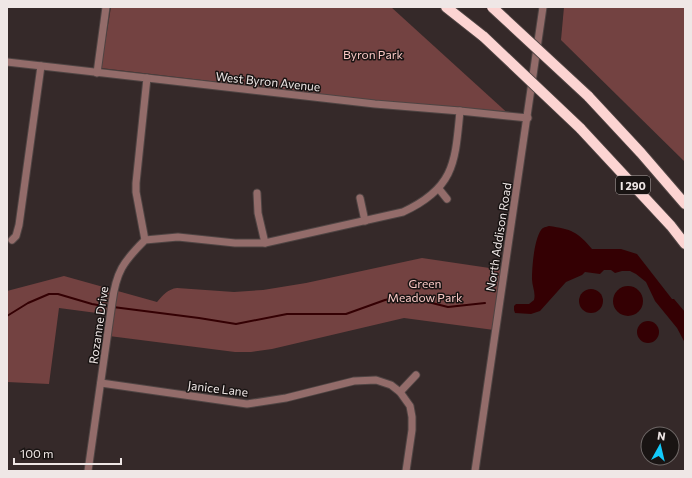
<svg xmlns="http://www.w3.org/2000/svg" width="692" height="478" viewBox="0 0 692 478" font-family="Commissioner,sans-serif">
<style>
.green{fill:#734241}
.water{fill:#340003}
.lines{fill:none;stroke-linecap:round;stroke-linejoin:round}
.stream{stroke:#340003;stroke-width:2}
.minor-casing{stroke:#4f4443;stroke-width:9}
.highway-casing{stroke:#4f4443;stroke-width:12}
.minor{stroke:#936c6a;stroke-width:7}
.highway{stroke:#fcd4d2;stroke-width:10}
.highway-bridge-casing{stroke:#4f4443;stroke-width:12;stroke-linecap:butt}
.highway-bridge{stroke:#fcd4d2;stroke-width:10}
.labels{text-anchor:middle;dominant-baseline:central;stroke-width:3;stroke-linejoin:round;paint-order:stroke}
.shield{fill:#191413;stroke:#afa8a7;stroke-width:1}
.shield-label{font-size:11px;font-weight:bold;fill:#efe7e6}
.park-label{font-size:12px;fill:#f9c8c5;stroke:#191413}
.street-label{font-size:12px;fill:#efe7e6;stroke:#191413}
</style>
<rect width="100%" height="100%" fill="#352929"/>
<g class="green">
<path d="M111,7H391L512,117L101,68Z"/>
<path d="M564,7H685V162L561,40Z"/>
<path d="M422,258L503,270L494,330L404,318L272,349L251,352H235L109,336L112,315L59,308L49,384L7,382V291L64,276L157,302C163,295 168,289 177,288L234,292L263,290L306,283Z"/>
</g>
<g class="water">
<path d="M549,226C571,229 578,232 592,249H621L637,254L672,299H674L685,312V343L677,328L655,301L646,282L636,274L630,271H622L615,273L611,270H604L600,274L585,272L582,275L566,282L540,311L531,314L515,313L514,310V306L516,304H529L534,300C536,293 532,286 532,279C532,267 534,240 541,230C543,227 546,227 549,226Z"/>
<circle cx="628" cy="301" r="15"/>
<circle cx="591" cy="301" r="12"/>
<circle cx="648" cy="332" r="11"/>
</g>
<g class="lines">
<g class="stream">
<path d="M113,307L199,318L236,324L287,314H346L385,300L404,296L448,307L485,303"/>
<path d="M7,316L28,303L49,294H58L92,304L109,307"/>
</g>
<defs>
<g id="minor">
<path d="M7,62L375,104L460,111L528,118"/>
<path d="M97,73L106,7"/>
<path d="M439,189L447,199"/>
<path d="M257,193L258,213L265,243"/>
<path d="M360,198L365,221"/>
<path d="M12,240L16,236L19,225L41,66"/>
<path d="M145,240L136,192V183L147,78"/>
<path d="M101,383L247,404L286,398L354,381L376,380L391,385L400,392L410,406L412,417V430L406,471"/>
<path d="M400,392L416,375"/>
<path d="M88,471L112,303C116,272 123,262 145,240L178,237L235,243H265L403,212C455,188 455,162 460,111"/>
<path d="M475,471L543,7"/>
</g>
<g id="highway">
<path d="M446,7L484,37"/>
<path d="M588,96L641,153L685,204"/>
<path d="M580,128L671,226L685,244"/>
</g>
</defs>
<use href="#minor" class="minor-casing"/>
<use href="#highway" class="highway-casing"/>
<use href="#minor" class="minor"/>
<use href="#highway" class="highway"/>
<defs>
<g id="highway-bridge">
<path d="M492,7L588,96"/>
<path d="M484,37L580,128"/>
</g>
</defs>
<use href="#highway-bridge" class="highway-bridge-casing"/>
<use href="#highway-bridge" class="highway-bridge"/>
</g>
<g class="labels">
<rect class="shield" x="616" y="176" width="34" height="18" rx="3"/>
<g class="shield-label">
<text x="633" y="185">I 290</text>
</g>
<g class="park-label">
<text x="373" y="54">Byron Park</text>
<text x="425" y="283">Green<tspan x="425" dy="14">Meadow Park</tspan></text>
</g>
<g class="street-label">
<text transform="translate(268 81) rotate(6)">West Byron Avenue</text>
<text transform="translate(498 237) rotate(-81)">North Addison Road</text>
<text transform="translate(98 325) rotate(-82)">Rozanne Drive</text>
<text transform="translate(218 388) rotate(7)">Janice Lane</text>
</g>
</g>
<rect width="692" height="478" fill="none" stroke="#efe7e6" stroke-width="16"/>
<g transform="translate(660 446) rotate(8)"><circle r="19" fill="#191413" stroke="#6f6867"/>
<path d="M0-3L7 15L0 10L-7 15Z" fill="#13cafb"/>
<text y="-6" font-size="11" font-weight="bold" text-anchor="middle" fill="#efe7e6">N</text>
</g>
<path d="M14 458v6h107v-6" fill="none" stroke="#efe7e6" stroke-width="2"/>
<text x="20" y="458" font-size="12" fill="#efe7e6" stroke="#191413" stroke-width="3" paint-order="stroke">100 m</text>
</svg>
